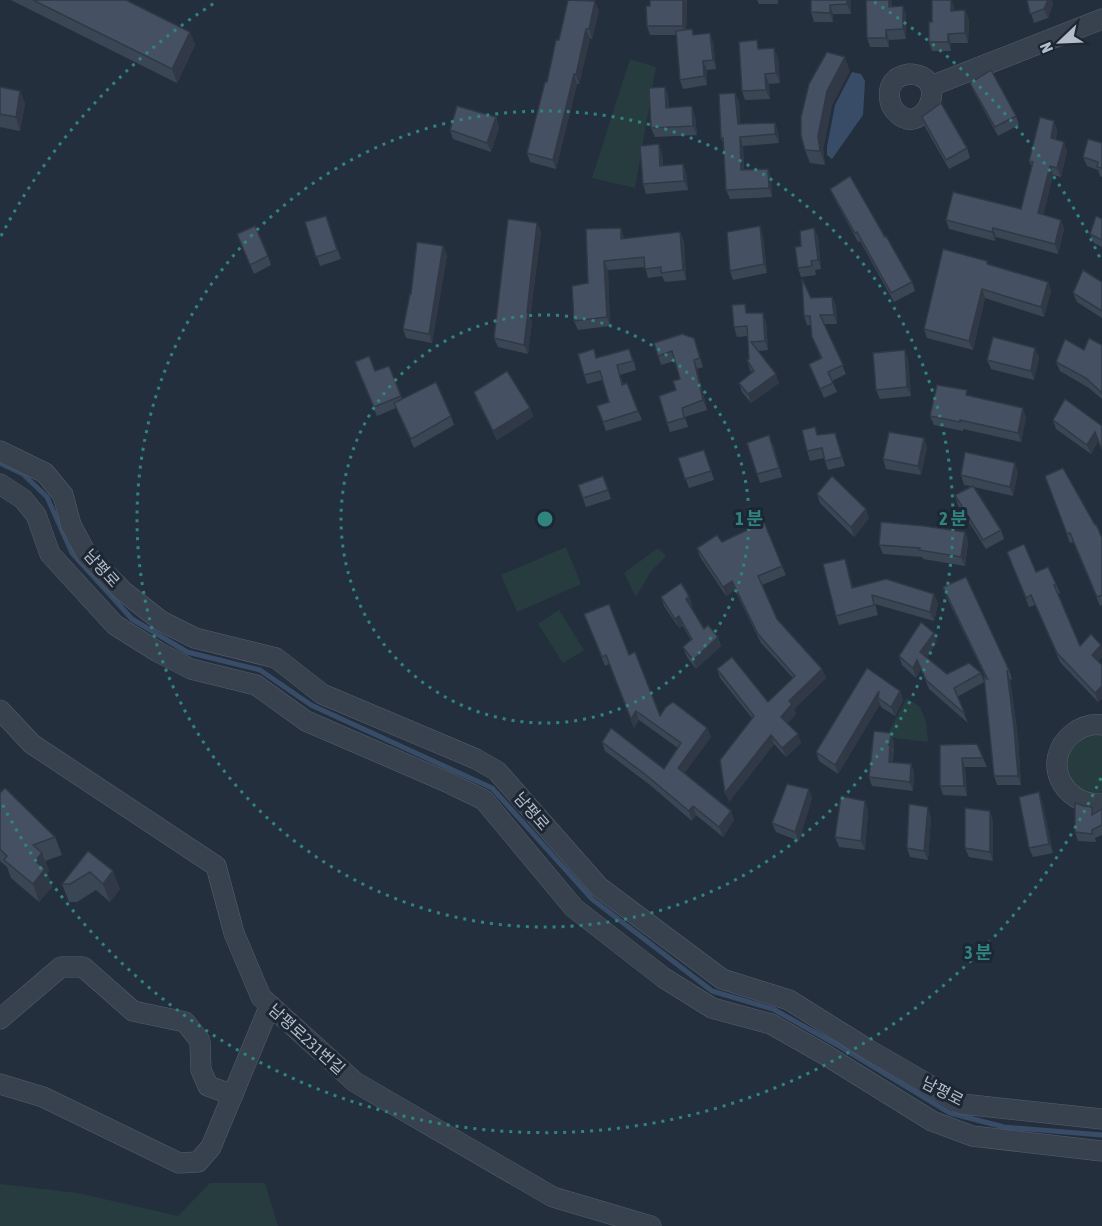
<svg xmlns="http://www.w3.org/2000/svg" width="1102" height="1226" viewBox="0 0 1102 1226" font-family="'Asap Condensed','Noto Sans KR',sans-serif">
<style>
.green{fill:#263c3f}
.water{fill:#394c67}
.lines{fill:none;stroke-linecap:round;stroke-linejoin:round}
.stream{stroke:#394c67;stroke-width:5}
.street-casing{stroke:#565f6c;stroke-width:21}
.street{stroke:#38414e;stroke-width:20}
.wall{fill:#3b4654}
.shaded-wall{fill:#303945}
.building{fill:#455162;stroke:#303945;stroke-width:1.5}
.ring{fill:none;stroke:#308480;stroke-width:3;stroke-dasharray:3 6}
.labels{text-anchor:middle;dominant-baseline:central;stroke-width:6;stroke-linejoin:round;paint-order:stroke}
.street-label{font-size:16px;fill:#b4bcc9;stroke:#1d2633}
.centre{fill:#308480;stroke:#1d2633;stroke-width:3}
.ring-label{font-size:18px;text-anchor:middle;font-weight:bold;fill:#308480;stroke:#1d2633;stroke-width:6;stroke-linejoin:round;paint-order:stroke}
</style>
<rect width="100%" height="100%" fill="#242f3e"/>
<g class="green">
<path d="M630,59L656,67L635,188L592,178Z"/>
<path d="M566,547L581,584L517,612L501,575Z"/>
<path d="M658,548L666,556L651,571L636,597L624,573Z"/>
<path d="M559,610L584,650L563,663L538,624Z"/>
<path d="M907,698L920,707L926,722L928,742L886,737Z"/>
<path d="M1091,734H1102V793C1098,794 1092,795 1088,794C1064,787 1059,754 1078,740C1082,737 1087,736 1091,734Z"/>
<path d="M210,1183H265L278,1226H0V1184L78,1193L178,1216Z"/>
</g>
<path class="water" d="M852,72L861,74L865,81L863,115L832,159L827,155V147L835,105Z"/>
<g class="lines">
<path class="stream" d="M0,463L23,474L47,497L72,553L132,619L187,652L260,670L311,705L492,788L592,899L712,991L773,1009L841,1047L950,1113L1004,1127L1102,1135"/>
<defs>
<g id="street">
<path d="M909,74C953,75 924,139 897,113C888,105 886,88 896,79C900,76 905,75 909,74Z"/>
<path d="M931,86L1102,19"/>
<path d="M0,451L45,473L63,495L71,525L87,555L123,591L161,621L195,638L276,658L322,694L476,759L497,771L599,887L722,979L789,1000L869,1050L962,1104L1102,1119"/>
<path d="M0,484L23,499L36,515L50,554L115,625L158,652L191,669L256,685L306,721L447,782L484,800L574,908L664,978L712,1008L771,1024L824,1054L932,1121L972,1136L1102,1151"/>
<path d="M0,710L32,744L216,866L234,933L261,997L355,1082L553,1197L651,1226"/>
<path d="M1102,725C1091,723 1081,727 1072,734C1040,761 1063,806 1102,804"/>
<path d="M0,1019L61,967H83L133,1011L185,1022L200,1041L201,1070L208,1086L233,1095"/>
<path d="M0,1084L43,1097L179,1163L198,1162L211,1147L270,1005"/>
</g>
</defs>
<use href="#street" class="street-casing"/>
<use href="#street" class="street"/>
</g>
<g class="wall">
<path d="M11,0H126L190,32L195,45L177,83Z"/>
<path d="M687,0L686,30L694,34L713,42L716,69L707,70V85L683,89L680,80L676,35H650L647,26L650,6Z"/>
<path d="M757,0H778V4H759Z"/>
<path d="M811,0H851V14H833V22H814L811,12Z"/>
<path d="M866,0H891L892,7L903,6L906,16V39L889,40V47H870L867,38Z"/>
<path d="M1027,0H1052L1053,4L1048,18L1034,23Z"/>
<path d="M954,6V11L965,10L969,20L968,43H951V51H932L929,42L932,22Z"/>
<path d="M599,10L592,39L590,38L579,84H577L556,169L530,162L527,153L559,40Z"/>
<path d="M761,49L778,57L780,83L769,84L770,99L745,100L742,91Z"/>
<path d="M850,71L832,105L823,149L825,165L810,163L805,150Z"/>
<path d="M970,83L1016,116L1019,125L998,136L974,92Z"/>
<path d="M0,87L20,91L25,104L20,131L0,127Z"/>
<path d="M665,87L668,96L669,108L695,116L697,135L655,137L651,128Z"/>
<path d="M735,93L739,102L740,124L775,123L778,132L779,143L743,146L744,170L768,169L771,178L772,197L730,199L726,190L724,145L721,138Z"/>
<path d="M496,117L499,127L491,152L453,139L450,130Z"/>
<path d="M922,117L967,148L970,158L949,169L925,127Z"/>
<path d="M1057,130L1056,140L1067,151L1061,177L1053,175L1043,215L1061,220L1064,229L1058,254L996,237L995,241L949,229L946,220L1021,209L1032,167L1029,161Z"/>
<path d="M1102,143V177L1100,176L1098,170L1087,166L1083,157Z"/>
<path d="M662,153L663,165L683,164L686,173L688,190L646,194L643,184Z"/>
<path d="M830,189L885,237L912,282L915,291L894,302L860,241L858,242L834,198Z"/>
<path d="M326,216L341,259L320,266L305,222Z"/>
<path d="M1102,219V247L1094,243L1090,234Z"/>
<path d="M537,223L541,232L530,318L532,321L528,354L498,347L494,338Z"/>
<path d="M814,228L818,237L821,269L815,270L816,275L801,277L798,268L801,246Z"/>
<path d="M586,229L624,237V239L684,241L686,280L665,282L662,276L648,278L645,267L608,270L610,326L578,330L574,321L588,283Z"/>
<path d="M237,234L268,256L271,265L254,274Z"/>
<path d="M763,236L767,273L733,280L730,271Z"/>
<path d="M443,246L447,255L432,343L406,338L403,329L411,294Z"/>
<path d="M988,264L1048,282L1051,291L1044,317L985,298L973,350L927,338L924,329Z"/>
<path d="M1102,282V318L1077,302L1073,293Z"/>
<path d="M832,297L836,306L837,324H824L846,374L832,381L837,392L824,398L809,364L821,359L812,337L811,325H807L804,316L811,298Z"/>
<path d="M749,313L766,322L768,350L758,351L779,383L751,403L742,392L739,383L752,372L750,370L747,360L749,359L748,336L737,337L734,327Z"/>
<path d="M694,338L703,367L697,369L707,410L685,417L688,427L670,432L667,423L680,379L674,361L661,365L658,356Z"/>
<path d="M1102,345V399L1089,388L1060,371L1056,362L1084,350Z"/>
<path d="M905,350L908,360L911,396L880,399L876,390Z"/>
<path d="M1039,357L1034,380L991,369L987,360Z"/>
<path d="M597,358H633L636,370L620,375L623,384L627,383L642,420L606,431L597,406L609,402L602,380L587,384L584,375Z"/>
<path d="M389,366L402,399L451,416L454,425L414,448L396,408L377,416L358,371H375Z"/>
<path d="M474,392L530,408L533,417L497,440L477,401Z"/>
<path d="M969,395L1026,417L1021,442L963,429V431L934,425L930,416Z"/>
<path d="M1053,420L1098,441L1091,454L1056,429Z"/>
<path d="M818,435L838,442L845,466L828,470L824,458L810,461L807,451Z"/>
<path d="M773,444L782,477L760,483L757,474Z"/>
<path d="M927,447L921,475L886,469L883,459Z"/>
<path d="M704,450L714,480L689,488L678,458Z"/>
<path d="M1018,472L1013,496L974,487L1001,530L1004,539L986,549L958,505L955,495L971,486L964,485L961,475Z"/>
<path d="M603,476L611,499L586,507L578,485Z"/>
<path d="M1045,476L1102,538V605L1100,606L1073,542L1070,543Z"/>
<path d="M817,494L869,518L854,537L820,503Z"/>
<path d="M965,532L968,542L965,566L923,559L922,557L883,554L879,545Z"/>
<path d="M722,542L782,566L786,575L762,585L777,619L822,669L826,678L794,709L796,714L787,723L801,743L786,757L774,744L729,802L752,718L720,678L717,669L768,702L793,678L761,643L735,590L726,596L700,557L697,548Z"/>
<path d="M1007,552L1036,572L1056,584L1060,593L1058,594L1080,646L1101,645L1102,649V657L1098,661L1102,665V698L1098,702L1060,662L1035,605L1029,607Z"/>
<path d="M845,559L853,588L934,594L938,604L934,621L875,604L878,615L839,625L836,616Z"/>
<path d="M943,587L1009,670L1012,679L1010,680L1018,737L1021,785H997L994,776L986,678L946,596Z"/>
<path d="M689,596L692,605L690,607L704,629L718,637L721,646L696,669L687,657L683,647L691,640L683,626L679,628L664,606L661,597Z"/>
<path d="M588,623L629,655L660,716L707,728L711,737L684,773L731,811L734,820L723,837L696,815L692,821L650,785L605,751L602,742L664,769L678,748L639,720L634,728L609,664L605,666Z"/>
<path d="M937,642L927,657L947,674L981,673L984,682L957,697L968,723L929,689L921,669L916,678L902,665L899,656Z"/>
<path d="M867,668L900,691L903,700L895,716L881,707L880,704L838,774L819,761L816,752Z"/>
<path d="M891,733L894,743L893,762L911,764L914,773L913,791L872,786L869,777Z"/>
<path d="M940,745L983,758L987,767H965L967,796L943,795L940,786Z"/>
<path d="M809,789L812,798L799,841L776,832L772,823Z"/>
<path d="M0,793L55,837L62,855L45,861L49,871L47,873L52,887L39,902L11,878L7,867L0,861Z"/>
<path d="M865,801L868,811L865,850L839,847L835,837Z"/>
<path d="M1042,801L1053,853L1033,857L1029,848Z"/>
<path d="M1092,807L1094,813L1102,809V835L1095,838L1096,842L1078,841L1075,832Z"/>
<path d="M931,817L928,860L910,857L907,848Z"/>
<path d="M993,820V861L969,857L965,848Z"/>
<path d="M88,851L120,889L110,902L96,890L77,902H69L62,884Z"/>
</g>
<g class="shaded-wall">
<path d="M683,0H687L686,35L683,26Z"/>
<path d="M847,0H851V14L847,4Z"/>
<path d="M889,0H891V2L892,16L889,7Z"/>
<path d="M951,0H952L954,6V21L951,11Z"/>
<path d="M1048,0H1052L1053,4L1048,18L1044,9Z"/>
<path d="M595,1L599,10L592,39L589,29Z"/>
<path d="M830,5L833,14V22L830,13Z"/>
<path d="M903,6L906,16V39L903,29Z"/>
<path d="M965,10L969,20L968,43L965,33Z"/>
<path d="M586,29L590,38L579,84L576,75Z"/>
<path d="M886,30L889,40V47L886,38Z"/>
<path d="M190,32L195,45L177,83L172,69Z"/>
<path d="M710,33L713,42L716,69L713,60Z"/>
<path d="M948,34L951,43V51L948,42Z"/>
<path d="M774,48L778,57L780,83L776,73Z"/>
<path d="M845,57L850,71L832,105L823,149L825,165L820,151L818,136L827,91Z"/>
<path d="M703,61L707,70V85L704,76Z"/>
<path d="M574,74L577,84L556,169L553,160Z"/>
<path d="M765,74L769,84L770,99L766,90Z"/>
<path d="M665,87L668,96L669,117L666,108Z"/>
<path d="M20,91L25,104L20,131L16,117Z"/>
<path d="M735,93L739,102L741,133L738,124Z"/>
<path d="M692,106L695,116L697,135L693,126Z"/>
<path d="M496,117L499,127L491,152L487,143Z"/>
<path d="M1054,121L1057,130L1054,148L1051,138Z"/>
<path d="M775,123L778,132L779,143L775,134Z"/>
<path d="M740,137L743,146L744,179L741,170Z"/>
<path d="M1064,142L1067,151L1061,177L1057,168Z"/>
<path d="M659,144L662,153L663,175L660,166Z"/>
<path d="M683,164L686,173L688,190L684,181Z"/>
<path d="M1050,166L1053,175L1041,223L1038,213Z"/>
<path d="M768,169L771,178L772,197L769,188Z"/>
<path d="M1061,220L1064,229L1058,254L1055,244Z"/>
<path d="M537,223L541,232L530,318L532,321L528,354L524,345L527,312Z"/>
<path d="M760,226L763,236L767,273L764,264Z"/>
<path d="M621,228L624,237V249L621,239Z"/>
<path d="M814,228L818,237L821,269L818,260Z"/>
<path d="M993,228L996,237L995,241L992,232Z"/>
<path d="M680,232L684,241L686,280L683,270Z"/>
<path d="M443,246L447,255L432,343L429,334Z"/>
<path d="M604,261L608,270L610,326L607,317Z"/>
<path d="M1048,282L1051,291L1044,317L1041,307Z"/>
<path d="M982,289L985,298L973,350L969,341Z"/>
<path d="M832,297L836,306L837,324L834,315Z"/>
<path d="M763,313L766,322L768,350L765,341Z"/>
<path d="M1035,348L1039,357L1034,380L1031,371Z"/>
<path d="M905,350L908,360L911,396L907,387Z"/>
<path d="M694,360L697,369L707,410L703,400Z"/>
<path d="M776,374L779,383L751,403L748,394Z"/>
<path d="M530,408L533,417L497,440L493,431Z"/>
<path d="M1023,408L1026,417L1021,442L1018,433Z"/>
<path d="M1095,432L1098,441L1091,454L1087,445Z"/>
<path d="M924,438L927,447L921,475L918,466Z"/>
<path d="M1015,463L1018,472L1013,496L1010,487Z"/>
<path d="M866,509L869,518L854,537L851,527Z"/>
<path d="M965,532L968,542L965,566L961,557Z"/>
<path d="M845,559L848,568L855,597L852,588Z"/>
<path d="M732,581L735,590L726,596L723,587Z"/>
<path d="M934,594L938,604L934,621L930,612Z"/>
<path d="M689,596L692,605L689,608L686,599Z"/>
<path d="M679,616L683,626L679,628L675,619Z"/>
<path d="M934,633L937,642L924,661L920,652Z"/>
<path d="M718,637L721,646L696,669L693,660Z"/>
<path d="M1101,645L1102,649V657L1095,664L1092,655Z"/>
<path d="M917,660L921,669L916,678L913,668Z"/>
<path d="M822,669L826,678L794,709L796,714L785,726L781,717L789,701Z"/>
<path d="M1007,671L1010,680L1018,737L1021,785L1018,776Z"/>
<path d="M1102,686V698L1098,702L1095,693Z"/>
<path d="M879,691L878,698L880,704L838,774L835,765Z"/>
<path d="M900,691L903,700L895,716L891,707Z"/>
<path d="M636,711L639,720L634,728L631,719Z"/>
<path d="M707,728L711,737L681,778L678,768Z"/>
<path d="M891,733L894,743V753L890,744Z"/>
<path d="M798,734L801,743L786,757L782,748Z"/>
<path d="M771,735L774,744L729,802L725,793Z"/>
<path d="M890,745L893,754L892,771L889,762Z"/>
<path d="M962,758L965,767L967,796L964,786Z"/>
<path d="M911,764L914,773L913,791L910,782Z"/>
<path d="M809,789L812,798L799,841L795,832Z"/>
<path d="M1039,792L1042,801L1053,853L1049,844Z"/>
<path d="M865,801L868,811L865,850L861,841Z"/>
<path d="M693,806L696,815L692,821L689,811Z"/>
<path d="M928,807L931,817L928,860L924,851Z"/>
<path d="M731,811L734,820L723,837L719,827Z"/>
<path d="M990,811L993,820V861L990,852Z"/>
<path d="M42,853L49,871L47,873L52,887L39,902L33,884L35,861Z"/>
<path d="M113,871L120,889L110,902L103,884Z"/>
</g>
<g class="building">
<path d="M33,0H126L190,32L172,69Z"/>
<path d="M568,0L595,1L589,29H586L576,75L574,74L553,160L527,153L545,82H547L556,40H559Z"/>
<path d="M650,0H683V26H647L646,6H650Z"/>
<path d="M811,0H847V4L830,5V13L811,12Z"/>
<path d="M866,0H889V7L903,6V29L886,30V38H867Z"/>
<path d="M932,0H951V11L965,10V33L948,34V42H929V22H932Z"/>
<path d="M1027,0H1048L1044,9L1030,14Z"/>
<path d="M692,29L693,35L710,33L713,60L703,61L704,76L680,80L676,31Z"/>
<path d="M757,40L758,49L774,48L776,73L765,74L766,90L742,91L739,42Z"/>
<path d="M827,52L845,57L827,91L818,136L820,151L805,150L801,136V117L809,84Z"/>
<path d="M991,70L1016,116L995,127L970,83Z"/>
<path d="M0,87L20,91L16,117L0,114Z"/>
<path d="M665,87L666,108L692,106L693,126L651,128L649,88Z"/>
<path d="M735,93L738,124L775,123V134L740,137L741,170L768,169L769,188L726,190L723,138H721L719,94Z"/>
<path d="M941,103L967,148L946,160L922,117Z"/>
<path d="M457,106L496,117L487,143L450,130Z"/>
<path d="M1040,117L1054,121L1051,138L1064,142L1057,168L1050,166L1038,213L1061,220L1055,244L993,228L992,232L946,220L953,192L1021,209L1033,162L1029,161Z"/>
<path d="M1088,139L1102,143V168L1097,167L1098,162L1083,157Z"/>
<path d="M659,144L660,166L683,164L684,181L643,184L640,146Z"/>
<path d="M850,176L885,237L886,236L912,282L891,293L857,232L855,233L830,189Z"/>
<path d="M326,216L337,250L316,257L305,222Z"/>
<path d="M1096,216L1102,219V240L1090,234Z"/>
<path d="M508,219L537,223L527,312H528L524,345L494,338Z"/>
<path d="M255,226L268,256L250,265L237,234Z"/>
<path d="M760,226L764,264L730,271L727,232Z"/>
<path d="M621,228V239L680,232L683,270L661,273V267L645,269L644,257L604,261L607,317L574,321L572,286L588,283L586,229Z"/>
<path d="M814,228L818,260L811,261L812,266L798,268L795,247L801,246L800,231Z"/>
<path d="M417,242L443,246L429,334L403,329L410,294H411Z"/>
<path d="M943,249L987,261V264L1048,282L1041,307L982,289L969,341L924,329Z"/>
<path d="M1083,270L1102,282V311L1073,293Z"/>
<path d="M802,279L811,298L832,297L834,315H820L843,365L828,372L833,383L820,389L809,364L822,358L812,337L810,316H804Z"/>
<path d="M745,304L746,313H763L765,341L751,342L776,374L748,394L739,383L754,371L747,360L749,359L747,326L734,327L732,305Z"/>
<path d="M682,334L694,338L700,358L694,360L703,400L682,408L684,418L667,423L659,396L676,390L673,381L680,379L672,351L658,356L654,343Z"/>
<path d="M993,337L1035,348L1031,371L987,360Z"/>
<path d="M1089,338L1102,345V393L1086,378L1056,362L1065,339L1084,350Z"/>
<path d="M594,349L596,358L629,349L633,361L617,365L622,385L627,383L638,411L603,422L597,406L609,402L600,371L584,375L578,354Z"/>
<path d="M905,350L907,387L876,390L873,353Z"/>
<path d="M369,356L375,371L389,366L401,396L374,407L355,362Z"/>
<path d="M507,371L530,408L493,431L474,392Z"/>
<path d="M436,382L451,416L411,439L394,403Z"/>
<path d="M937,385L967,390L966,395L1023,408L1018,433L960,420V422L930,416Z"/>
<path d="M1065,399L1102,426V450L1095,432L1087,445L1053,420Z"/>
<path d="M815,427L817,435L835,433L842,457L825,461L822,448L807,451L802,430Z"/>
<path d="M889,432L924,438L918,466L883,459Z"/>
<path d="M769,435L779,468L757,474L747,443Z"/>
<path d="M704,450L711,471L685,479L678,458Z"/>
<path d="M965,452L1015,463L1010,487L961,475Z"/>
<path d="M1063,468L1095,525L1096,524L1102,538V595L1097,597L1070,533L1067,534L1045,476Z"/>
<path d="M603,476L608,490L583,498L578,485Z"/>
<path d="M832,476L866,509L851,527L817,494Z"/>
<path d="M973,486L1001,530L983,540L955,495Z"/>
<path d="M764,522L782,566L758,576L777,619L822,669L789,701L792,704L781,717L798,734L782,748L771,735L725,793L720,760L754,716L717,669L732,657L768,702L795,676L758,634L732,581L723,587L697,548L717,535L722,542Z"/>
<path d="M881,522L924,526L965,532L961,557L919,550L920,548L879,545Z"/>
<path d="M1024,544L1036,572L1048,567L1056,584L1054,585L1080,646L1091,634L1101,645L1092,655L1102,665V686L1095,693L1057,653L1031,595L1026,598L1007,552Z"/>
<path d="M845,559L852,588L886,579L934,594L930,612L872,595L874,605L836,616L823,564Z"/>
<path d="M966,577L1009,670L1007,671L1014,728L1018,776H994L984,676L988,680L943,587Z"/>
<path d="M681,583L689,596L686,599L704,629L708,625L718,637L693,660L683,647L692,639L679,616L675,619L661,597Z"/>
<path d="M609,604L629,655L635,652L660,716L666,707L673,702L707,728L678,768L731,811L719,827L693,806L689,811L646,775L602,742L611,728L664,769L681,743L636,711L631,719L606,655L602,657L584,614Z"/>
<path d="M921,622L934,633L920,652L947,674L969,663L981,673L954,688L965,714L926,680L917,660L913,668L899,656Z"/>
<path d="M867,668L900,691L891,707L878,698L879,691L835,765L816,752Z"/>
<path d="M874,731L891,733L890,744L888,745H890L889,762L911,764L910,782L869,777Z"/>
<path d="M977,744L983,758H962L964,786H940V745Z"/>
<path d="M787,784L809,789L795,832L772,823Z"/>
<path d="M5,788L55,837L33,845L42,853L35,861L45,869L33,884L4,860L7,856L0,849V793Z"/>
<path d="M1039,792L1049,844L1029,848L1019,797Z"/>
<path d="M841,796L865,801L861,841L835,837Z"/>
<path d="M1075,803L1084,806L1092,807V815L1102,809V825L1092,830V834L1075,832Z"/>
<path d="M909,804L928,807L924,851L907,848Z"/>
<path d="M965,808L990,811V852L965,848Z"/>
<path d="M88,851L113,871L103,884L90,872L70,884H62Z"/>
</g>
<g class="ring">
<circle cx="545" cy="519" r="204"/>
<circle cx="545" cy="519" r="408"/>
<path d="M1101 778A613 613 0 0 1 1 802M1 236A613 613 0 0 1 216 2M874 2A613 613 0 0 1 1101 260"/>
</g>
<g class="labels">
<g class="street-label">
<text transform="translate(102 568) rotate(48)">남평로</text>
<text transform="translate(532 811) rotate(49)">남평로</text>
<text transform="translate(307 1039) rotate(42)">남평로231번길</text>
<text transform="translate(943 1091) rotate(27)">남평로</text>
</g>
</g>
<circle cx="545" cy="519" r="9" class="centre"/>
<g class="ring-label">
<text x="749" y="525">1 분</text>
<text x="953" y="525">2 분</text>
<text x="978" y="959">3 분</text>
</g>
<g transform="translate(1060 42) rotate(247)" stroke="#1d2633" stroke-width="4.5" paint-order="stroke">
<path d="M0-4.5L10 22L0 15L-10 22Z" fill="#b4bcc9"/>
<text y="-9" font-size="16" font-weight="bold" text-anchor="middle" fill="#b4bcc9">N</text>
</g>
</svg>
